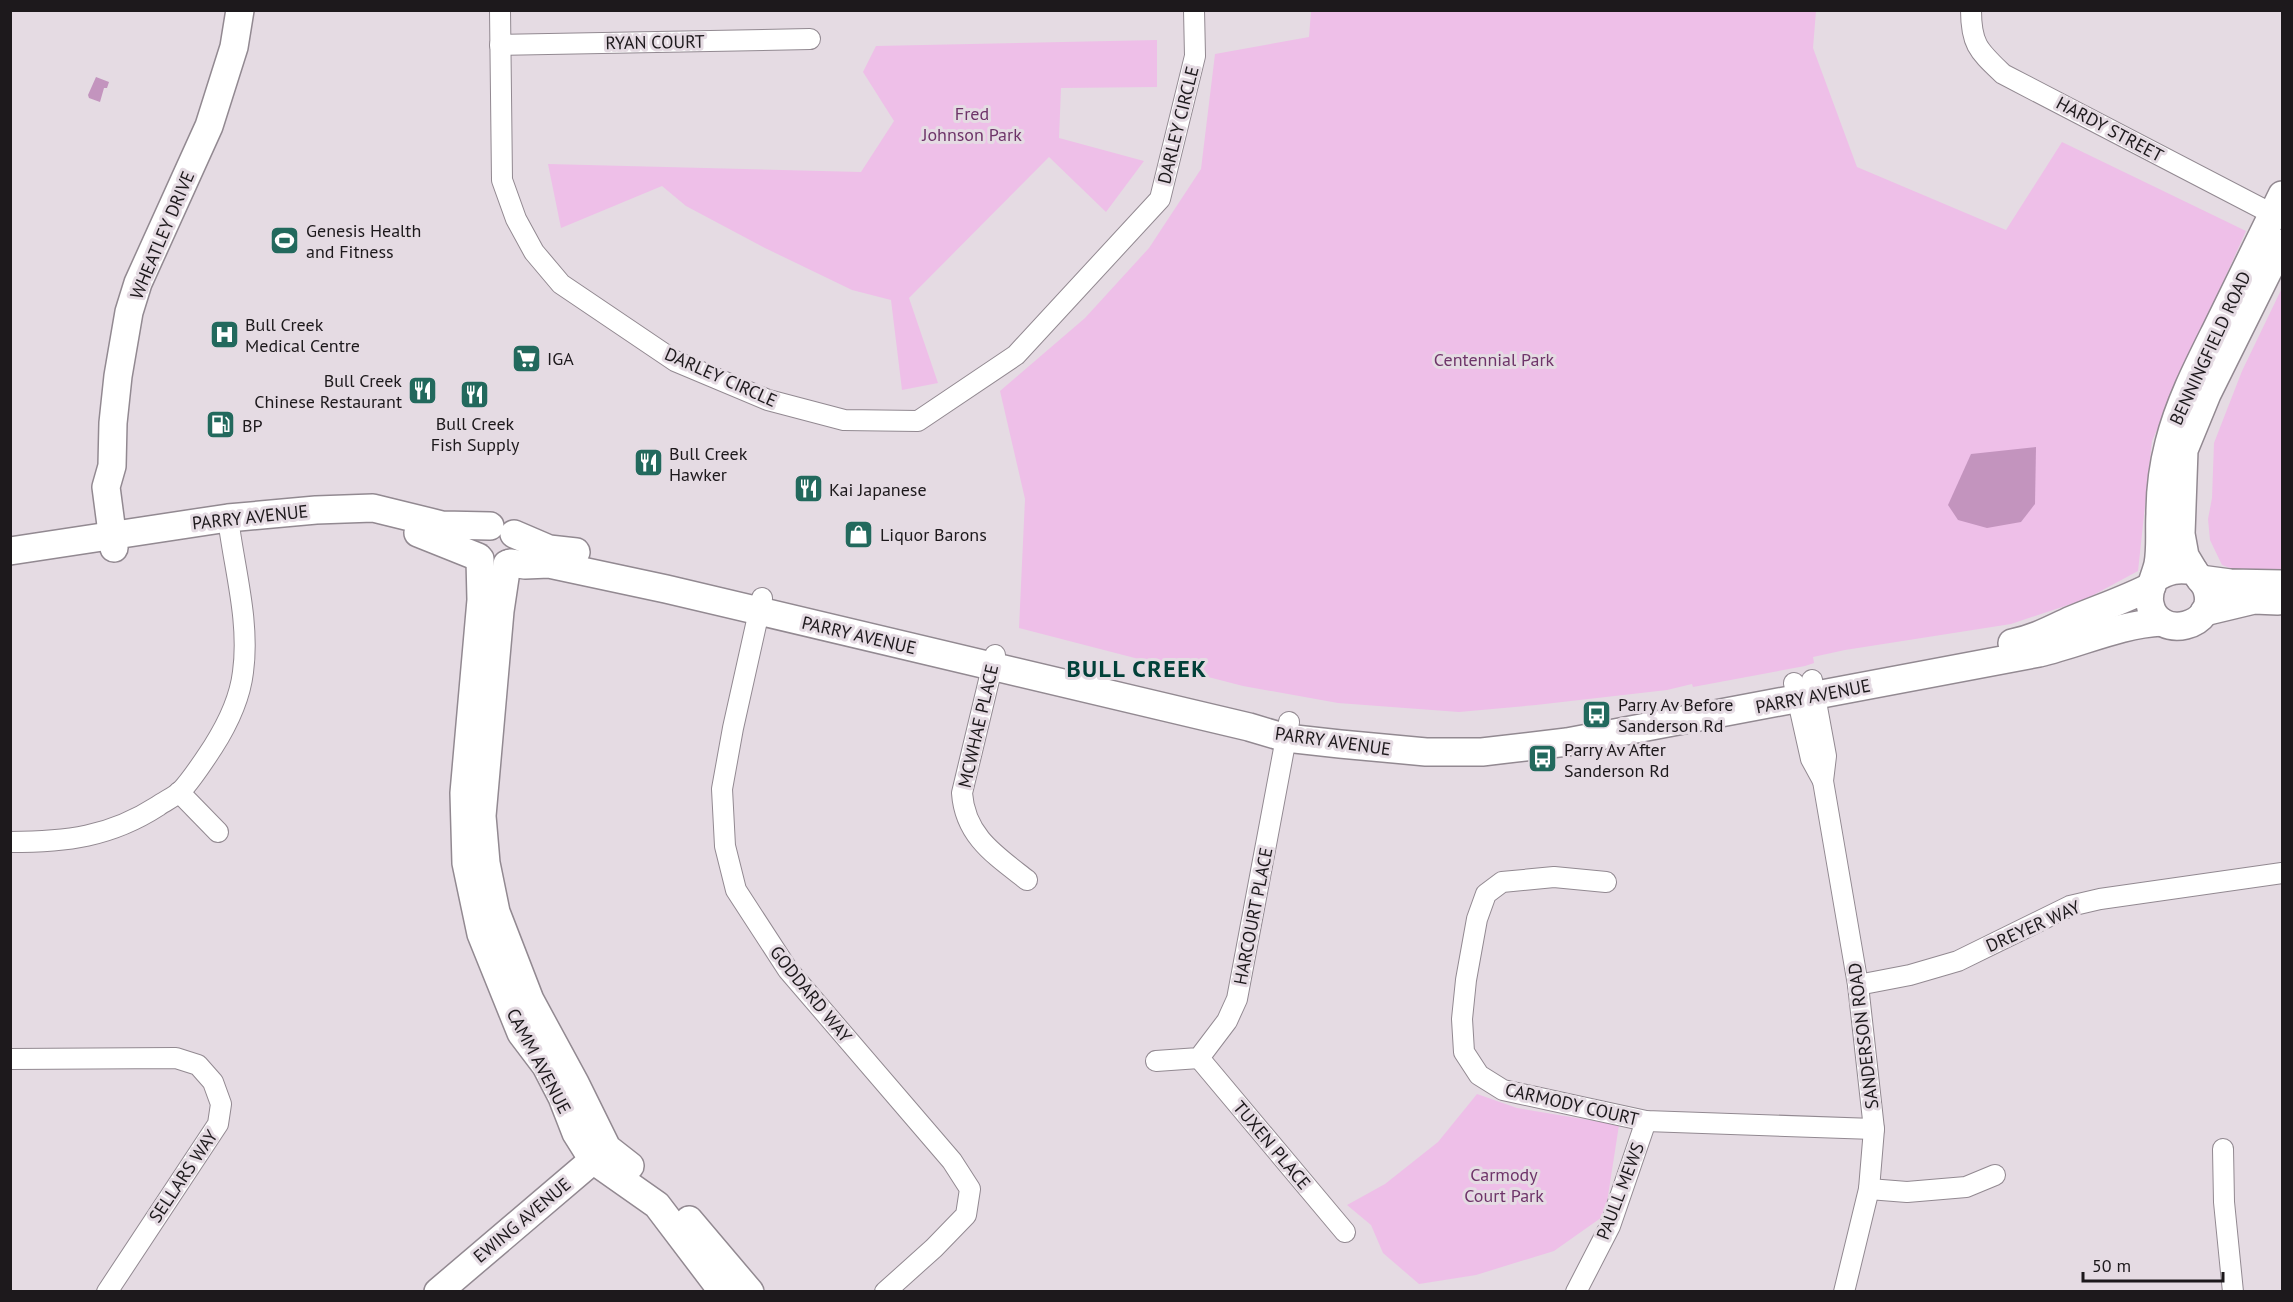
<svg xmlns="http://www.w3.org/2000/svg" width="2293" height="1302" viewBox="0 0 2293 1302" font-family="'PT Sans',sans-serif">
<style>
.green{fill:#eebfe8}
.water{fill:#c394be}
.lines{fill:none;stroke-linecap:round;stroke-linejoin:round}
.street-casing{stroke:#928991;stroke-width:22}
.secondary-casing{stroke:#928991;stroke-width:30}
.street{stroke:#fff;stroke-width:20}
.secondary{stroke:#fff;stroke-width:27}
.labels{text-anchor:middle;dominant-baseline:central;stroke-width:6;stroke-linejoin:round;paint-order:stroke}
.street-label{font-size:18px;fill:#1d191c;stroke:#e5dbe3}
.park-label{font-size:18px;fill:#6e3469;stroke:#e5dbe3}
.poi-label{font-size:18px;fill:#1d191c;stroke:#e5dbe3;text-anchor:start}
.district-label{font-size:24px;font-weight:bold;letter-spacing:1.5px;fill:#024139;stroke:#e5dbe3}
</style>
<rect width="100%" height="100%" fill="#e5dbe3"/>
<g class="green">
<path d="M1311,11H1816L1813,48L1857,167L2006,230L2062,142L2246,231L2152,441L2138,571L2086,599L2011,624L1845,650L1813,657L1814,663L1805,666L1693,687L1692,684L1667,690L1536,705L1459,712L1338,703L1243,686L1019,628L1025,499L1000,391L1085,318L1149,248L1201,169L1215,54L1309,37Z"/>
<path d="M1157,40V87L1061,88L1059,138L1144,161L1106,212L1049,157L909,298L938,383L902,390L891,300L852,290L765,248L686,206L662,186L561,228L548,164L861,172L894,121L863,72L876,46Z"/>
<path d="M2282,288V572L2254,577L2222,565L2210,540L2208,519L2212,498L2214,443L2242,371Z"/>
<path d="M1477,1094L1517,1108L1619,1125L1605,1215L1554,1251L1476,1275L1419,1284L1383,1253L1371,1225L1347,1205L1385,1184L1438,1142Z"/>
</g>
<g class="water">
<path d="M96,77L109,82L107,88H104L100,102L89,98L88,95Z"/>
<path d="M2036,447L2035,504L2021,522L1987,528L1958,520L1948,505L1971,454Z"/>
</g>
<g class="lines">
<defs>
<g id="street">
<path d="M500,10L502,180L516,219L534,252L561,284L675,361L768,400L844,420L918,421L1016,355L1160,199L1195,56L1194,10"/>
<path d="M1971,10C1971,45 1979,51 2003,74L2282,219"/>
<path d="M500,45L810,39"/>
<path d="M762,598L733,728L722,789L725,846L736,890L788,970L952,1161L970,1189L966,1215L934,1248L885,1292"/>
<path d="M995,655L962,793C965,836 995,855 1027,880"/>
<path d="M1812,680L1826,756L1823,781L1858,985L1874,1129L1869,1189L1844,1292"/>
<path d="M1794,683L1811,759L1823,781"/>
<path d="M179,792L218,832"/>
<path d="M10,842C66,842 110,837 158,806C165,801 174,797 181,791C193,778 203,762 213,747C227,725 240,698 243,672C250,621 234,568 228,518"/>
<path d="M1606,882L1554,877L1502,882L1486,894L1477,919L1466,980L1462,1019L1464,1052L1479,1075L1503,1090L1646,1121L1874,1129"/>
<path d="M1858,985L1910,975L1958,961L2070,906L2100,899L2282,873"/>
<path d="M1199,1058L1345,1232"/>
<path d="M10,1059L176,1058L198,1065L213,1082L221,1104L218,1124L107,1292"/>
<path d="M1156,1061L1199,1058L1227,1021L1237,999L1289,722"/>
<path d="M2223,1149L2224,1202L2233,1292"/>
<path d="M1869,1189L1907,1192L1966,1187L1995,1175"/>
<path d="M1576,1292L1610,1226L1646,1121"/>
</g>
<g id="secondary">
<path d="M418,533L478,557"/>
<path d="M514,534L549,549L576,552"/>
<path d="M114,548L106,487L112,466L113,423L118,376L129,312L138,283L209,126L234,47L240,10"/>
<path d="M10,551L228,518L316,510L373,508L442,525L490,526"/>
<path d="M480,559L481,600L464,793L466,863L481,934L521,1033L546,1066L562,1097L576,1133L593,1160L657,1205L723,1292"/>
<path d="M510,563L525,565L549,564L666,589L1249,727L1286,738L1340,744L1426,752H1482L1567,742L2039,653C2081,643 2120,624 2162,622"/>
<path d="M507,564L500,611L482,816L486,863L496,912L530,1000L575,1083L607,1148L630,1166"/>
<path d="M2194,571L2185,556L2181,534L2184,450L2207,394L2282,243"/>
<path d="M2154,579C2168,570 2178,568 2194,571C2198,577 2205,583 2207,590C2219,627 2157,642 2150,604C2147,591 2155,577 2158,564C2161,548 2159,531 2160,514C2160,490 2163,466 2169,443C2179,403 2198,366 2216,330C2238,285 2260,240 2282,195"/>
<path d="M2200,579L2230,583L2282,584"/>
<path d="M2204,612L2254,600L2278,601"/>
<path d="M2012,643C2033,639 2050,630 2069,621C2097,609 2125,600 2152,586"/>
<path d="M689,1220L750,1292"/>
<path d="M438,1292L606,1149"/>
</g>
</defs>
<use href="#street" class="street-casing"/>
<use href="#secondary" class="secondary-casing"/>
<use href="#street" class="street"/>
<use href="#secondary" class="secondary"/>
</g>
<defs>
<symbol id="stadium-square" viewBox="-11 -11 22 22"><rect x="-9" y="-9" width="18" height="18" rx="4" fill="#22695d" stroke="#e5dbe3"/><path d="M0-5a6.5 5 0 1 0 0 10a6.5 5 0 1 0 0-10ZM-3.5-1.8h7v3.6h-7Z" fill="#fff"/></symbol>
<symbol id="hospital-square" viewBox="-11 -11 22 22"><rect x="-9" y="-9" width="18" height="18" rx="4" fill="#22695d" stroke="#e5dbe3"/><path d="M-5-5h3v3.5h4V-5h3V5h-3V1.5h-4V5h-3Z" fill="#fff"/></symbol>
<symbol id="supermarket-square" viewBox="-11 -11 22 22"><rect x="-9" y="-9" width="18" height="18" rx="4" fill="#22695d" stroke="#e5dbe3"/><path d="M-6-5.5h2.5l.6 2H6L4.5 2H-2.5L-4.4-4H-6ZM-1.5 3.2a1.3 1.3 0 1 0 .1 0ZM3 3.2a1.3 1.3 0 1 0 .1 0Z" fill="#fff"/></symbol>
<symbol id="restaurant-square" viewBox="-11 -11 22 22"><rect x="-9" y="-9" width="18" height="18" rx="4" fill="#22695d" stroke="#e5dbe3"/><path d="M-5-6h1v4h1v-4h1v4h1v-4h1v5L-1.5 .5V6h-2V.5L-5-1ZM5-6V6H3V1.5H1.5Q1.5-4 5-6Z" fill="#fff"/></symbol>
<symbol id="fuel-square" viewBox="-11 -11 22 22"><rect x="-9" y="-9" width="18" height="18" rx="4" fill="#22695d" stroke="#e5dbe3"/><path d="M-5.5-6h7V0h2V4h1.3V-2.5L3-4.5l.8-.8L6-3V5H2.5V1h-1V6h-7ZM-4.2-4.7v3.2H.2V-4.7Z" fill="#fff"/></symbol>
<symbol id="shop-square" viewBox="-11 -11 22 22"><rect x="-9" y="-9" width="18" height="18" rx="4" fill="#22695d" stroke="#e5dbe3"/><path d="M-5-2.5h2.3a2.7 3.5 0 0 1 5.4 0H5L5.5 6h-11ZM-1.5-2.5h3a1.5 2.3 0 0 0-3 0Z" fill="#fff"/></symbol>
<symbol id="bus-square" viewBox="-11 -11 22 22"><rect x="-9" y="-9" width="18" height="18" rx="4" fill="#22695d" stroke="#e5dbe3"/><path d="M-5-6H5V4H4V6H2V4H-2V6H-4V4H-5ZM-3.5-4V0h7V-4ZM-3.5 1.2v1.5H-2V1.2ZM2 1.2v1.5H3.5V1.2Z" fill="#fff"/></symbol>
</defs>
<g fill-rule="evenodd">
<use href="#stadium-square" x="268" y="224" width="33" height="33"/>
<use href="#hospital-square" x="208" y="318" width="33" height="33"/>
<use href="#supermarket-square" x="510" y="342" width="33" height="33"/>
<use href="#restaurant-square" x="406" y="374" width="33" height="33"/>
<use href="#restaurant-square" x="458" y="378" width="33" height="33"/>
<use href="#fuel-square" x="204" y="408" width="33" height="33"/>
<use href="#restaurant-square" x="632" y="446" width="33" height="33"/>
<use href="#restaurant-square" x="792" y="472" width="33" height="33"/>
<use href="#shop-square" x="842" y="518" width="33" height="33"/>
<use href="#bus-square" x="1580" y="698" width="33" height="33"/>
<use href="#bus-square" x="1526" y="742" width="33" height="33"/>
</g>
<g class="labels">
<g class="street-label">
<text transform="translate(655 42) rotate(-1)">RYAN COURT</text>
<text transform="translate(1178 125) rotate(-76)">DARLEY CIRCLE</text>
<text transform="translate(2110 129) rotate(28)">HARDY STREET</text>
<text transform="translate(162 235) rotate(-67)">WHEATLEY DRIVE</text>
<text transform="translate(2210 348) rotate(-65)">BENNINGFIELD ROAD</text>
<text transform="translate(721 377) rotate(24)">DARLEY CIRCLE</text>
<text transform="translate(250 517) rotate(-6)">PARRY AVENUE</text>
<text transform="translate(859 635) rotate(13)">PARRY AVENUE</text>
<text transform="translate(1813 696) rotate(-11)">PARRY AVENUE</text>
<text transform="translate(978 726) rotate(-77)">MCWHAE PLACE</text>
<text transform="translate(1333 741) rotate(8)">PARRY AVENUE</text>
<text transform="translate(1253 916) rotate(-79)">HARCOURT PLACE</text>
<text transform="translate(2033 926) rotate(-24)">DREYER WAY</text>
<text transform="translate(811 994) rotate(51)">GODDARD WAY</text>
<text transform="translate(1863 1036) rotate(-97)">SANDERSON ROAD</text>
<text transform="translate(539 1061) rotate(62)">CAMM AVENUE</text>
<text transform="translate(1572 1104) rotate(13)">CARMODY COURT</text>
<text transform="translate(1272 1145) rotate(50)">TUXEN PLACE</text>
<text transform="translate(183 1176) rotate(-56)">SELLARS WAY</text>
<text transform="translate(1620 1191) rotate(-69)">PAULL MEWS</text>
<text transform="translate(522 1220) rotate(-40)">EWING AVENUE</text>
</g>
<g class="park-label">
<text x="972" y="113">Fred<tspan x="972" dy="21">Johnson Park</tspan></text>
<text x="1494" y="359">Centennial Park</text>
<text x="1504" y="1174">Carmody<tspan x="1504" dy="21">Court Park</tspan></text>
</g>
<g class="poi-label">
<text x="306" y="230">Genesis Health<tspan x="306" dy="21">and Fitness</tspan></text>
<text x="245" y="324">Bull Creek<tspan x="245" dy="21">Medical Centre</tspan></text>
<text x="547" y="358">IGA</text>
<text x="402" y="380" text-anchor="end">Bull Creek<tspan x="402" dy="21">Chinese Restaurant</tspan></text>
<text x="475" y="423" text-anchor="middle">Bull Creek<tspan x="475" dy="21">Fish Supply</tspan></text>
<text x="242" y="425">BP</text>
<text x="669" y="453">Bull Creek<tspan x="669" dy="21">Hawker</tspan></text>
<text x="829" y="489">Kai Japanese</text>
<text x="880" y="534">Liquor Barons</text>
<text x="1618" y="704">Parry Av Before<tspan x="1618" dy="21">Sanderson Rd</tspan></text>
<text x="1564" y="749">Parry Av After<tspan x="1564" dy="21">Sanderson Rd</tspan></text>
</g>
<g class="district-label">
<text x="1137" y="668">BULL CREEK</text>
</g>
</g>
<rect width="2293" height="1302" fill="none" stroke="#1d191c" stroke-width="24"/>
<path d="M2083 1272v9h140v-9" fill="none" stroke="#1d191c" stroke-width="3"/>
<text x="2092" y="1272" font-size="18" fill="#1d191c" stroke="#e5dbe3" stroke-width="4.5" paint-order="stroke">50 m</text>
</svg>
